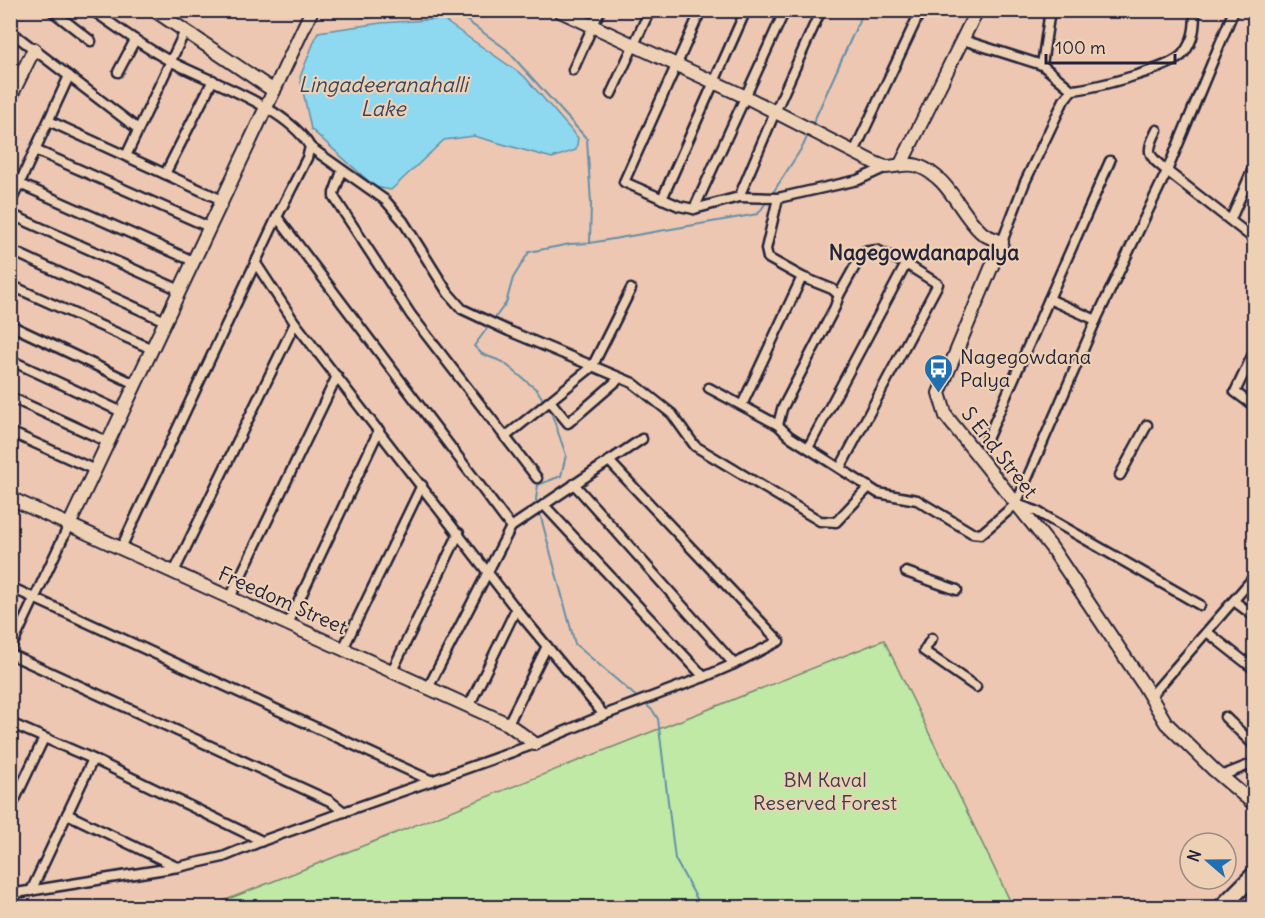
<svg xmlns="http://www.w3.org/2000/svg" width="1265" height="918" viewBox="0 0 1265 918" font-family="Delius,sans-serif">
<style>
.green{fill:#bfe9a5;stroke:#708670;stroke-width:1.5}
.water{fill:#8ed8f0;stroke:#638fa8;stroke-width:1.5}
.lines{fill:none;stroke-linecap:round;stroke-linejoin:round}
.stream{stroke:#638fa8;stroke-width:2}
.street-casing{stroke:#22223b;stroke-width:13}
.secondary-casing{stroke:#22223b;stroke-width:16}
.highway-casing{stroke:#22223b;stroke-width:20}
.street{stroke:#eed1b5;stroke-width:8}
.secondary{stroke:#eed1b5;stroke-width:12}
.highway{stroke:#eed1b5;stroke-width:15}
.labels{text-anchor:middle;dominant-baseline:central;stroke-width:4.5;stroke-linejoin:round;paint-order:stroke}
.poi-label{font-size:20px;fill:#22223b;stroke:#eed1b5;text-anchor:start}
.street-label{font-size:20px;fill:#22223b;stroke:#eed1b5}
.park-label{font-size:20px;fill:#3a404b;stroke:#eed1b5}
.water-label{font-size:21px;font-style:italic;fill:#38465f;stroke:#eed1b5}
.neighbourhood-label{font-size:21px;font-weight:bold;fill:#22223b;stroke:#eed1b5}
</style>
<rect width="100%" height="100%" fill="#edc7b2"/>
<filter id="ink" filterUnits="userSpaceOnUse"><feTurbulence type="fractalNoise" baseFrequency=".0167" numOctaves="2"/><feDisplacementMap in="SourceGraphic" scale="12" xChannelSelector="R" yChannelSelector="G"/><feConvolveMatrix kernelMatrix="1 2 1 2 8 2 1 2 1" color-interpolation-filters="sRGB"/></filter>
<g filter="url(#ink)">
<path class="green" d="M884,640L1013,907H208Z"/>
<path class="water" d="M442,19L524,76L578,138L576,150L552,158L474,136L444,140L391,190L375,187L311,129L300,77L318,32L381,23Z"/>
<g class="lines">
<g class="stream">
<path d="M337,10L336,13L369,18L404,10"/>
<path d="M452,10L506,49L587,139L591,203L590,243L570,244L529,252L513,278L506,303L474,346L482,354L503,362L537,390L551,412L566,455L561,476L538,485L536,499L537,505"/>
<path d="M813,123L864,10"/>
<path d="M774,191L803,146L807,137"/>
<path d="M590,243L758,214L765,204"/>
<path d="M539,510L575,644L639,699"/>
<path d="M643,702L653,711L658,719L675,859L702,908"/>
</g>
<defs>
<g id="street">
<path d="M51,10L91,41"/>
<path d="M92,10C118,28 142,46 170,61C208,81 289,108 310,147L307,158L277,217L121,548"/>
<path d="M701,10L624,182L679,206L694,209L739,197L775,112L821,10"/>
<path d="M1234,10L1167,171L1254,239"/>
<path d="M10,31L138,129"/>
<path d="M963,40L1042,65L1072,90"/>
<path d="M1042,65L1050,10"/>
<path d="M573,70L600,10"/>
<path d="M118,72L135,40"/>
<path d="M611,94L650,10"/>
<path d="M49,121L222,200"/>
<path d="M310,147L385,200L403,221L448,293L462,309L509,331L633,383L672,414L695,446L820,521L836,522L869,487"/>
<path d="M35,150L209,227"/>
<path d="M854,152L921,10"/>
<path d="M126,156L185,31"/>
<path d="M342,171L334,193V197L411,315L537,478"/>
<path d="M165,174L213,80"/>
<path d="M20,184L193,261"/>
<path d="M739,197L778,198L858,180L886,167"/>
<path d="M778,198L766,249L768,258L802,277L832,289L839,295L835,307L782,409L778,425L789,436L878,493L917,500L972,533L981,534L1016,504L1096,320L1167,171C1148,155 1145,154 1157,130"/>
<path d="M662,199L746,10"/>
<path d="M10,204L69,76"/>
<path d="M694,209L785,10"/>
<path d="M10,214L180,290"/>
<path d="M277,217L511,527L428,688"/>
<path d="M1231,219L1254,166"/>
<path d="M1002,242L1025,182L1064,100L1072,90C1094,88 1170,69 1183,54C1194,40 1195,28 1195,10"/>
<path d="M10,250L165,321"/>
<path d="M10,285L152,349"/>
<path d="M1049,299L1096,320"/>
<path d="M295,323L516,609L469,706"/>
<path d="M10,325L135,384"/>
<path d="M1254,352L1235,392L1254,406"/>
<path d="M10,360L122,412"/>
<path d="M709,388L778,425"/>
<path d="M10,397L108,442"/>
<path d="M550,401L568,423L620,378"/>
<path d="M742,405L802,277"/>
<path d="M10,432L95,470"/>
<path d="M505,437L592,367L631,289"/>
<path d="M984,446L1110,161"/>
<path d="M808,448L906,264L877,250L863,252L839,295"/>
<path d="M609,461L779,641L734,664"/>
<path d="M840,468L938,284L906,264"/>
<path d="M1120,475L1147,425"/>
<path d="M574,484L734,664L704,677"/>
<path d="M1016,504L1036,511L1200,605"/>
<path d="M544,505L704,677L604,715"/>
<path d="M511,527L642,439"/>
<path d="M174,572L295,323L255,262"/>
<path d="M906,572L957,590"/>
<path d="M10,587L432,781"/>
<path d="M230,598L337,376"/>
<path d="M1234,601L1254,616"/>
<path d="M288,624L379,430"/>
<path d="M1207,632L1254,669"/>
<path d="M932,638L924,651L976,687"/>
<path d="M343,649L422,485"/>
<path d="M10,650L69,525"/>
<path d="M10,654L330,801L344,812"/>
<path d="M392,671L459,533"/>
<path d="M1150,697L1254,577"/>
<path d="M1225,717L1254,745"/>
<path d="M10,723L93,759L262,841"/>
<path d="M508,724L547,646"/>
<path d="M1221,776L1254,763"/>
<path d="M10,810L44,738"/>
<path d="M67,814L177,867"/>
<path d="M31,891L93,759"/>
<path d="M10,894L178,867L223,857L262,841L535,744L604,715L516,609"/>
</g>
<g id="secondary">
<path d="M154,10L274,91"/>
<path d="M558,10L746,97L873,162C877,164 882,166 886,167C897,167 907,162 918,166C949,177 959,212 981,232C986,237 995,239 1002,242L939,393L946,416L1051,547L1143,684L1166,723L1214,770L1254,804"/>
<path d="M10,98L34,49"/>
<path d="M901,164L977,10"/>
<path d="M10,498L508,724L535,744"/>
<path d="M69,525L312,10"/>
</g>
<path id="highway" d="M1221,908L1254,875"/>
</defs>
<use href="#street" class="street-casing"/>
<use href="#secondary" class="secondary-casing"/>
<use href="#highway" class="highway-casing"/>
<use href="#street" class="street"/>
<use href="#secondary" class="secondary"/>
<use href="#highway" class="highway"/>
</g>
</g>
<defs>
<symbol id="bus-pin" viewBox="-11 -11 22 30"><path d="M0 17L-7.5 6A9.5 9.5 0 1 1 7.5 6Z" fill="#1f6fb2" stroke="#eed1b5"/><path d="M-5-6H5V4H4V6H2V4H-2V6H-4V4H-5ZM-3.5-4V0h7V-4ZM-3.5 1.2v1.5H-2V1.2ZM2 1.2v1.5H3.5V1.2Z" fill="#fff"/></symbol>
</defs>
<g fill-rule="evenodd">
<use href="#bus-pin" x="922" y="352" width="33" height="45"/>
</g>
<g class="labels">
<g class="poi-label">
<text x="960" y="356">Nagegowdana<tspan x="960" dy="23">Palya</tspan></text>
</g>
<g class="street-label">
<text transform="translate(1000 452) rotate(52)">S End Street</text>
<text transform="translate(283 600) rotate(24)">Freedom Street</text>
</g>
<g class="park-label">
<text x="825" y="779">BM Kaval<tspan x="825" dy="23">Reserved Forest</tspan></text>
</g>
<g class="water-label">
<text x="383" y="84">Lingadeeranahalli<tspan x="383" dy="24">Lake</tspan></text>
</g>
<g class="neighbourhood-label">
<text x="924" y="252">Nagegowdanapalya</text>
</g>
</g>
<rect width="1265" height="918" fill="none" stroke="#eed1b5" stroke-width="36"/>
<rect x="18" y="18" width="1229" height="882" fill="none" stroke="#22223b" stroke-width="2" filter="url(#ink)"/>
<g transform="translate(1208 861) rotate(290)"><circle r="28" fill="#eed1b5" stroke="#9c8b84" stroke-width="1.5"/>
<path d="M0-4.5L10 22L0 15L-10 22Z" fill="#1f6fb2"/>
<text y="-9" font-size="16" font-weight="bold" text-anchor="middle" fill="#22223b">N</text>
</g>
<path d="M1046 54v9h129v-9" fill="none" stroke="#22223b" stroke-width="3"/>
<text x="1055" y="54" font-size="18" fill="#22223b" stroke="#eed1b5" stroke-width="4.5" paint-order="stroke">100 m</text>
</svg>
